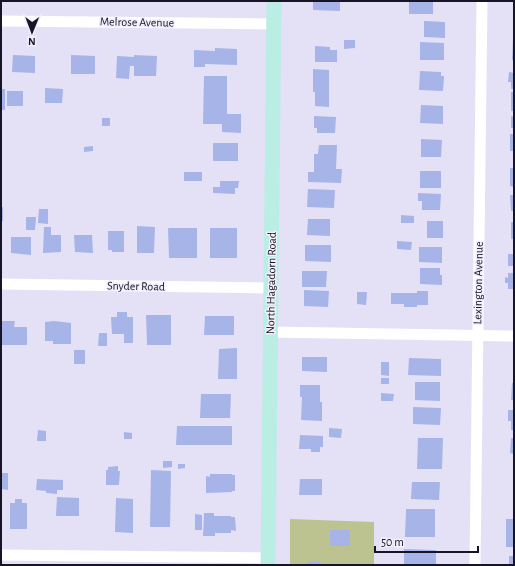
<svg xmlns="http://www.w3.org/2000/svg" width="515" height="566" viewBox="0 0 515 566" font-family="'Alegreya Sans',sans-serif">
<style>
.green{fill:#bcc290}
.building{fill:#a6b4e8}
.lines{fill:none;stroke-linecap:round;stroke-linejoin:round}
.street{stroke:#fff;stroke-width:11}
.secondary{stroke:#baede3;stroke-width:15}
.labels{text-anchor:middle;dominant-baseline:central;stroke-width:3;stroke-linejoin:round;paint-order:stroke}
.street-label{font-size:12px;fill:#181427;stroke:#f1effb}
</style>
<rect width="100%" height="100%" fill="#e4e1f7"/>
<path class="green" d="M290,519L374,522V565H290Z"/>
<g class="building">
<path d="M313,1H340V11L313,10Z"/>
<rect x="409" y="1" width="24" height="13"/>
<path d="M424,21L445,22V38L424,37Z"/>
<path d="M513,38H514V60H512Z"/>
<path d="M344,40H355V48L344,49Z"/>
<path d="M420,42L444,43V60H420Z"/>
<path d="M315,46L330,47V50H337V62H315Z"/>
<path d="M215,48L237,49V65L205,64V67H194V50L215,51Z"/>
<path d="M13,55L35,56V73L12,72Z"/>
<path d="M71,55L95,56V74H71Z"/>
<path d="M134,55L157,56L156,76H134V66H130L129,79L116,78L117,56L134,57Z"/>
<path d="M313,69L329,70V107L315,106V92H313Z"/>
<path d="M420,71L441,72V76H444L443,91L419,90Z"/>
<path d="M509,72L514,73V89H511V82H508Z"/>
<path d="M204,76H227V114H241V133L222,132V124H203Z"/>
<path d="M45,88L63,89L62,103H45Z"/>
<rect x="1" y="89" width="4" height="21"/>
<rect x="7" y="91" width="16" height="15"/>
<rect x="511" y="92" width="3" height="19"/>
<path d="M421,105L443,106V124L420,123Z"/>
<path d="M314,116L336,117L335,133H317V128H314Z"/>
<path d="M511,116L514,117V128H511Z"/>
<rect x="102" y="118" width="8" height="8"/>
<rect x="510" y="134" width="4" height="17"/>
<path d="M421,139L442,140L441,157H421Z"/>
<rect x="213" y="143" width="25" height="18"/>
<path d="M319,145H337L336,169H342L341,183L308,182V172H314V154H318Z"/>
<path d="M93,146V151L84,152V147Z"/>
<path d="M510,168H514V187L510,186Z"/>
<rect x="420" y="171" width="21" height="17"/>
<rect x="184" y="172" width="18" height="9"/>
<path d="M220,181H239L238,188H235V194L213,193V187H220Z"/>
<path d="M308,189L335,190L334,208L307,207Z"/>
<path d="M418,193L441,194L440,210H422V201H418Z"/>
<path d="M510,195H514V211H511Z"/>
<rect x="1" y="207" width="2" height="14"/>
<path d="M39,209H48V224L38,223Z"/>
<path d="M401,215L414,216V223H401Z"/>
<path d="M26,217H36L35,230H26Z"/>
<path d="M308,219H330V236L307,235Z"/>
<rect x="427" y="221" width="16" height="17"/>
<rect x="511" y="222" width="3" height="17"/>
<path d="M137,226L155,227L154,253H137Z"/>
<path d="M44,227H51V235H61V252L43,253Z"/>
<path d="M168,228H197V258H169Z"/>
<rect x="210" y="228" width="27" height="30"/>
<path d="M108,231H124V252H112V250H108Z"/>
<path d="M74,235H92L93,253L75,252Z"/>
<path d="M11,237H31V255L11,253Z"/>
<path d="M397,241L412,242L411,250L397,249Z"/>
<path d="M305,245H331V262L305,261Z"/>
<path d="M419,247H442V263L419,262Z"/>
<rect x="508" y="254" width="6" height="12"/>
<path d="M420,268H440V275H442V285L420,284Z"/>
<path d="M302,271H327L326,287H302Z"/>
<path d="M508,273H514V289H508V283H505V277L508,278Z"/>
<path d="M304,290L329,291L328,307L304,306Z"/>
<path d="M417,291H428V305H417V307H404V304H391V293H417Z"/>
<path d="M357,292H367L366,305L357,304Z"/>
<path d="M117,312H127V317H133V343H124V334H112L111,317H117Z"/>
<path d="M146,315H171V345H147Z"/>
<path d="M205,316H234V335H204Z"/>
<path d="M1,321H15L14,327H27V345H1Z"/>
<path d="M54,321L71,323V344H53V341H45V322Z"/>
<path d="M99,333H107V346H98Z"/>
<path d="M237,348V379H218L219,349Z"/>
<rect x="74" y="350" width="11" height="14"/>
<path d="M302,357H327V372L302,371Z"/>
<path d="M409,358L441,359V376L408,375Z"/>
<path d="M381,362H389V376L381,375Z"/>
<rect x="381" y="378" width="8" height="6"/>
<path d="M415,382H440V401L415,400Z"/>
<path d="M512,383H514V400H511Z"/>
<path d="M300,385H320V402H322V421L301,420L302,397H300Z"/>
<path d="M381,393L394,394L393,401H381Z"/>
<path d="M201,394H231L230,418H200Z"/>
<path d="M413,407L441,408L440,425L413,424Z"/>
<path d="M508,410H514V430H511V421H508Z"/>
<path d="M177,426H232V445H176Z"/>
<path d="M329,428L342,429L341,438L329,437Z"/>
<path d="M38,430L46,431V441H37Z"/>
<path d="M124,432L132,433V439H124Z"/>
<path d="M300,435L323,436V447H320V452H311V449H299Z"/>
<path d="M418,438H443L442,469H417Z"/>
<path d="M511,438H514V454L510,453Z"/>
<path d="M163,461H172V467L163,468Z"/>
<path d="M178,464H185V468L178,469Z"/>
<path d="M118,466V471H120L119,485H106V470H108V467Z"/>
<path d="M151,470L171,471L170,527H150Z"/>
<path d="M1,473H8V490L1,489Z"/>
<path d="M210,474H232V475H235V491H232V492L206,493V476L210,477Z"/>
<path d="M37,479L63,480V490H57V494L46,493V491L36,490Z"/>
<path d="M300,479H322V495H299Z"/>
<path d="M412,482H440L439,500L411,499Z"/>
<path d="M57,497L79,498V516H56Z"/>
<path d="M116,498L133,499V533L115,532Z"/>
<path d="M15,499H22V503H27V529H10V503H15Z"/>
<path d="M406,509H435V537H405Z"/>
<path d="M204,513H214V516H231V517H235L236,531L231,530V533H215V536H203Z"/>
<path d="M195,514L202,515V530H195Z"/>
<rect x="506" y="519" width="8" height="28"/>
<rect x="330" y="530" width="20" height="16"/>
<path d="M404,549L436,550V565H404Z"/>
<rect x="509" y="556" width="5" height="9"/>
<path d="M307,561L321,562V565H307Z"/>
</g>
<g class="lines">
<g class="street">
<path d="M1,21L274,24"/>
<path d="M1,284L271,288"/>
<path d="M270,332L514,336"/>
<path d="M1,555L268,558"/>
<path d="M475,565L482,1"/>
</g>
<path class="secondary" d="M268,565L274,1"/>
</g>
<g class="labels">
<g class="street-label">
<text transform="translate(137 22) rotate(1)">Melrose Avenue</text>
<text transform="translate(271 283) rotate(-89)">North Hagadorn Road</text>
<text transform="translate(478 283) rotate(-89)">Lexington Avenue</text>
<text transform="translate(136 286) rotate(1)">Snyder Road</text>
</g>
</g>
<rect width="515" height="566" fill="none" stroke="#181427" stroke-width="4"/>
<g transform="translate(32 32) rotate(181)" stroke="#f1effb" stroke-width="3" paint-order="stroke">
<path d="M0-3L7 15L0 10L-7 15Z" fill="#181427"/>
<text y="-6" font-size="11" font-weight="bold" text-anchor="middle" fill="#181427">N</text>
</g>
<path d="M375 546v6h103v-6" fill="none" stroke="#181427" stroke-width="2"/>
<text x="381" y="546" font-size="12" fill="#181427" stroke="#f1effb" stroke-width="3" paint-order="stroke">50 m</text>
</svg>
